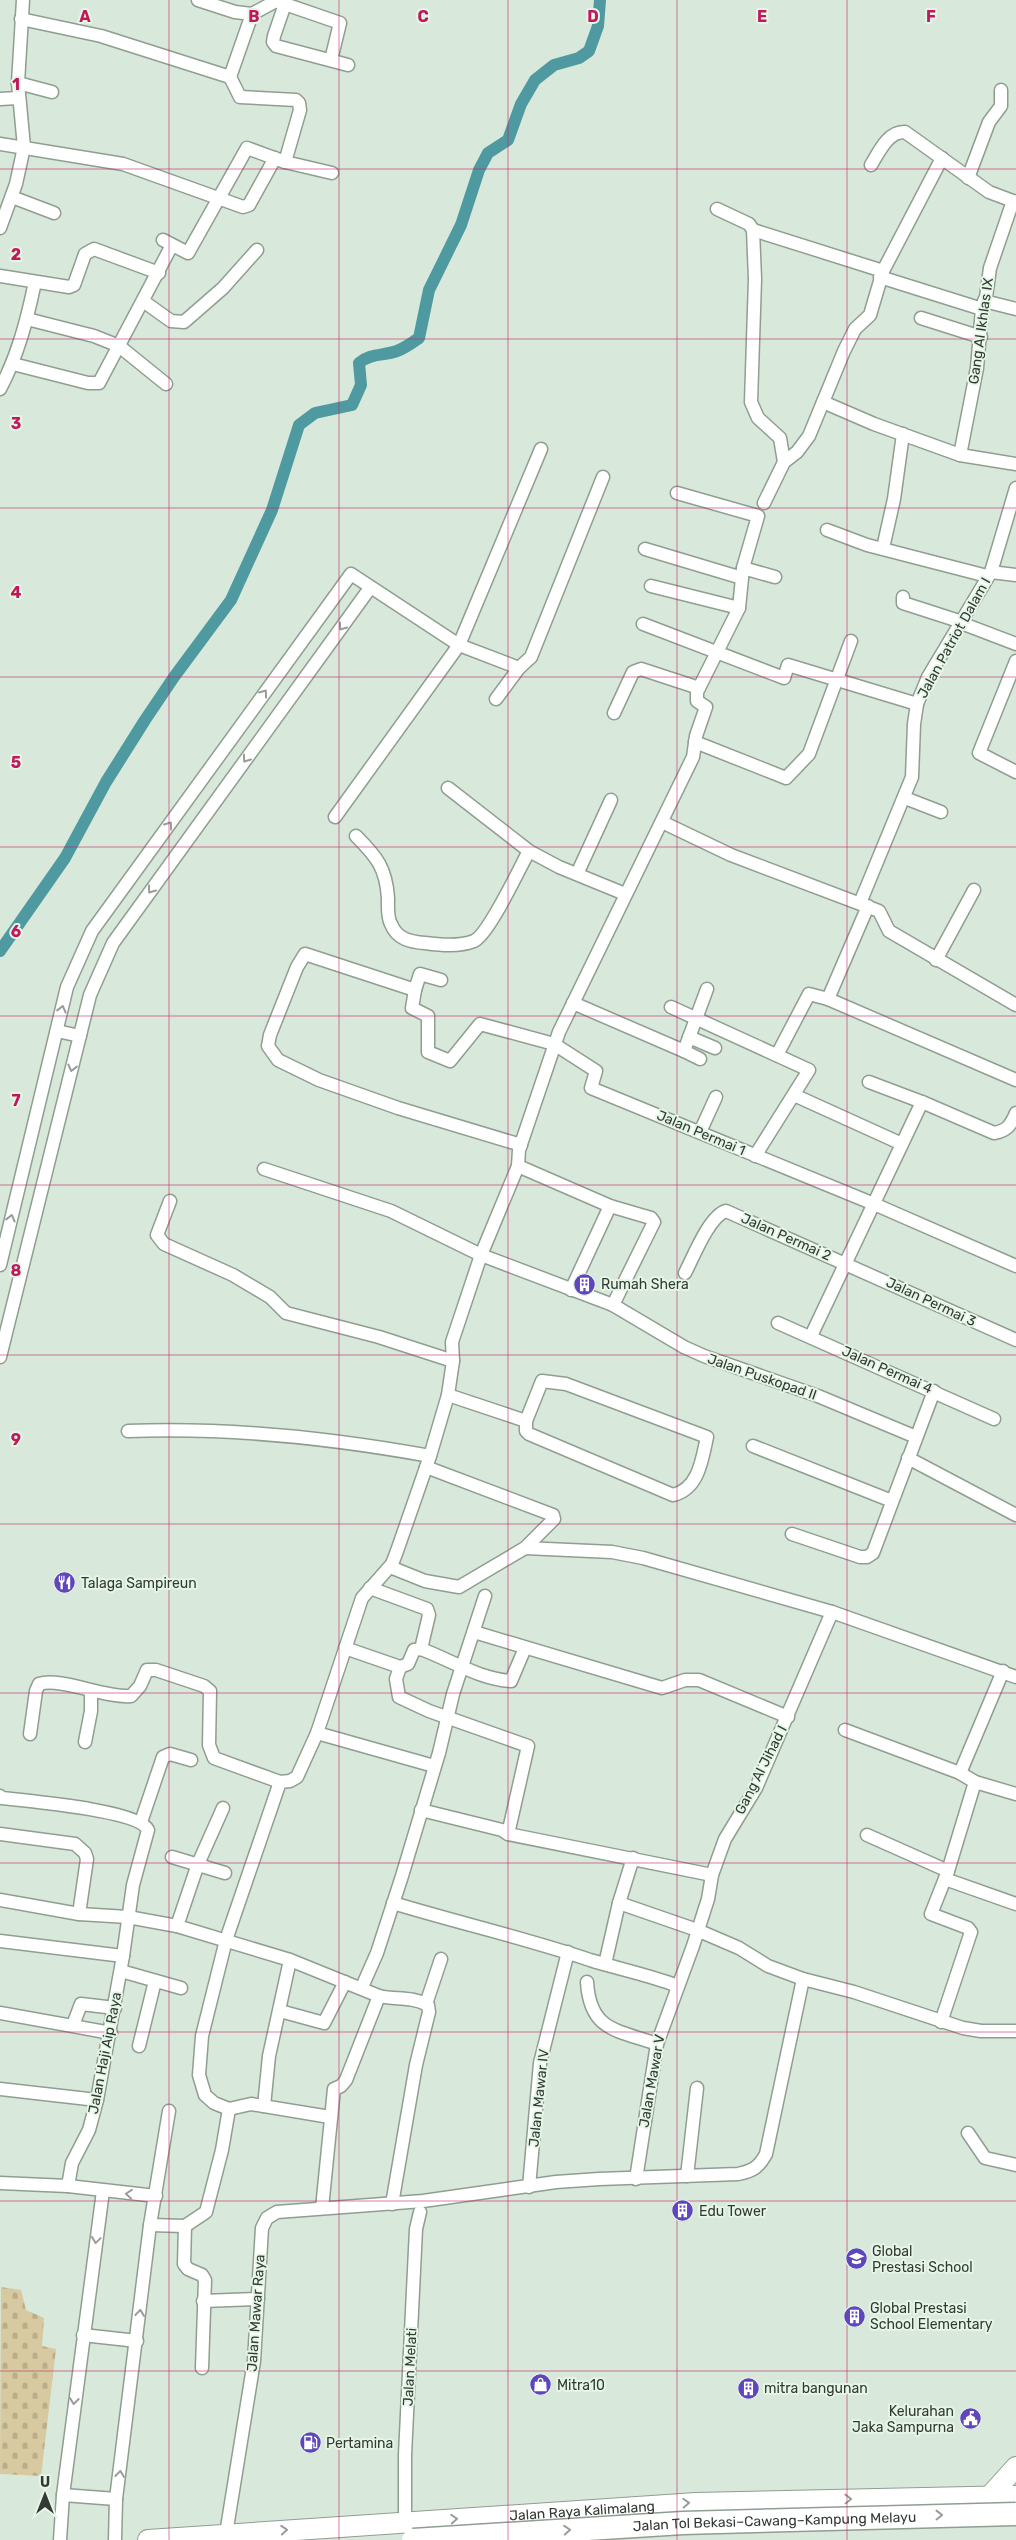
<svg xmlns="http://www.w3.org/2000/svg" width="1016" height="2540" viewBox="0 0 1016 2540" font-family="Rubik,sans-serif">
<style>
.cemetery{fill:url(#cemetery-stones)}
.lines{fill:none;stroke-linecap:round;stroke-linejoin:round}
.canal{stroke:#4f99a0;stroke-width:12}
.minor-casing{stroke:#8f9e90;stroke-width:15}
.primary-casing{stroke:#8f9e90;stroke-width:22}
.minor{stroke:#fff;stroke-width:12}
.primary{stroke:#fff;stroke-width:20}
.motorway-bridge-casing{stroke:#8f9e90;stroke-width:25;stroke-linecap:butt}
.motorway-bridge{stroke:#fff;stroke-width:22}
.oneway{stroke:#999c9a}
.grid{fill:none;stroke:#c2185b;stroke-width:1;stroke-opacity:0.55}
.labels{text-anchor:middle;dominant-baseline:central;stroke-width:4;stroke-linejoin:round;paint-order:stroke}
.street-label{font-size:14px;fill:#333a34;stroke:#e5f6e7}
.poi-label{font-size:14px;fill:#333a34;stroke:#e5f6e7;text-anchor:start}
.grid-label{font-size:16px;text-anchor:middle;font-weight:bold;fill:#c2185b;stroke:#e5f6e7;stroke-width:4;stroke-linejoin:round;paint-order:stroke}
</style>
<defs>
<pattern id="cemetery-stones" width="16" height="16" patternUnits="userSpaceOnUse" patternTransform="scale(1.25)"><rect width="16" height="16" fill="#d8caa0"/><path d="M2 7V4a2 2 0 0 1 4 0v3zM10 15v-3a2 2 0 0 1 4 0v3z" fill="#baae8a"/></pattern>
</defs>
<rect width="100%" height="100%" fill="#d8e8da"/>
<path class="cemetery" d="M1,2287L21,2290L26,2310L44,2318L42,2346L56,2349L41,2476L0,2474Z"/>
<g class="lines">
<path class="canal" d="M0,951L65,858L106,782L145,720L174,677L231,600L272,510L299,425L315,413L352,405L361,385L359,363C371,353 383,356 397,351C405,348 412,343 419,338L429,290L461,225L479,170L488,153L508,140L521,104L535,80L554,65L579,58L589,51L598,26L600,0"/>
<defs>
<g id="minor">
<path d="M198,0L235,12L252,14L278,0"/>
<path d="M279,2L340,23L331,60"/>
<path d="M285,4L274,36L273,42L276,46L348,65"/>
<path d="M21,19L101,36L230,77L240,97L296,100L299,103L300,110L285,162"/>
<path d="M230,77L252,14"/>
<path d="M18,83L52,92"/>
<path d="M0,99L18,98"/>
<path d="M0,144L123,164L243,207L249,205L275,158"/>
<path d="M871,165C879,152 888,131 905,132L989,192L1013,201"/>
<path d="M968,178L989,122L1001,106V90"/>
<path d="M12,197L54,213"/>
<path d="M717,209L749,224L753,230L755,279L751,402L758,418L780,438L784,462"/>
<path d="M0,228L16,184L24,147L18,83L23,0"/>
<path d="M753,230L883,271"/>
<path d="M163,240L188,253L247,148L285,162L332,173"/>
<path d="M0,276L69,287L74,285L85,254L94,249L159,273"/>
<path d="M880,277L982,309"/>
<path d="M143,301L171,321L184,322L223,288L257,250"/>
<path d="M984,301L1016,309"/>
<path d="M921,318L981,337"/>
<path d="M27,319L94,336L119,346L166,384"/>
<path d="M13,364L88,383H99L172,245"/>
<path d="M0,389C18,355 27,320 35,282"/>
<path d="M823,402L874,424L960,455L1016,464"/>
<path d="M960,455L977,368L982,309L986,297L990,268L1013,201L1016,202"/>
<path d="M764,503L784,462L797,452L809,436L844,351L855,329L870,315L883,271L942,158"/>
<path d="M827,530L867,545L987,576"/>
<path d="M883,548L894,499L903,434"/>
<path d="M645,549L742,578"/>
<path d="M743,568L775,577"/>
<path d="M991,572L1016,575"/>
<path d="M651,586L739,608"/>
<path d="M903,597V603L962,622"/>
<path d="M961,623L1016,644"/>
<path d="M643,624L784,678L788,665L917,704"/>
<path d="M1016,661L979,753L1016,772"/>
<path d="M496,699L519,668L531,657L603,477"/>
<path d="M614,713L633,672L641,669L699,688"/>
<path d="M695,742L786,778L809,754L851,641"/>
<path d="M448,788L529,851L559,867L625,894"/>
<path d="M905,798L941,812"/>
<path d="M335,817L459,645L541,449"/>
<path d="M662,822L731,855L879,911L889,931L1016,1005"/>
<path d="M356,836C377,857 386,868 388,898C388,906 387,917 391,924C397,939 410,942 425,943C440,945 459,947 474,941C489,934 519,869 529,851"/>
<path d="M577,874L611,800"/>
<path d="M860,903L912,777L914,724L917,704L928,677L991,572L1016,488"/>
<path d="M936,960L974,890"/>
<path d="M415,990L420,974L441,980"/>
<path d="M828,999L1016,1080"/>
<path d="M573,1003L684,1051L707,989"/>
<path d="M671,1007L809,1070L755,1156"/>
<path d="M57,1031L80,1036"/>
<path d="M689,1037L715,1048"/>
<path d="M684,1051L700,1059"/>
<path d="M777,1055L809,994L828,999L868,906"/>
<path d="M869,1082L922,1102L994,1133C1007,1131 1011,1125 1016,1113"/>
<path d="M794,1095L902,1144"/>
<path d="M700,1132L716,1097"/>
<path d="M521,1145L398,1108L319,1080L278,1060L268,1046L270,1035L297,967L305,954L415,990L412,1008L428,1016V1052L450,1061L480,1024L554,1044L596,1071L591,1088L874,1204L1016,1266"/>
<path d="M518,1166L610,1206L651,1218L654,1222L613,1305"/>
<path d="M264,1169L391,1211L481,1255L613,1305L684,1347L704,1356L818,1396L916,1437"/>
<path d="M170,1201L157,1235L164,1244L233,1275L270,1297L286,1313L379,1337L453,1361"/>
<path d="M0,1265L67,987L92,931L351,574L459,645L519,668"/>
<path d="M685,1273C693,1258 709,1216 726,1211L1016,1340"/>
<path d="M571,1290L610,1206"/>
<path d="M778,1323L994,1419"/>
<path d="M811,1336L922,1102"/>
<path d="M0,1357L90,995L113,943L370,588"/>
<path d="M448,1395L526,1421L542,1381L566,1384L707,1437C702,1459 699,1489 673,1495L529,1434L526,1431V1421"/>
<path d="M128,1431C230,1427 330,1438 430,1456"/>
<path d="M753,1446L892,1501"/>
<path d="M908,1458L1016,1515"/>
<path d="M792,1534L860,1557H867L873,1553L934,1391"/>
<path d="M525,1548L612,1552L643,1558L832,1612L1016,1677"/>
<path d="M390,1567L425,1581L459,1587L525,1548L554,1519L553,1515L426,1467"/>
<path d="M474,1632L662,1688L685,1680H699L788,1717"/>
<path d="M345,1648L400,1667L408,1664L414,1650L421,1649L429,1615L427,1609L370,1588"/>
<path d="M421,1649C451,1660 479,1679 511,1681L525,1648"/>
<path d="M400,1667L396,1679L399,1697L429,1711L528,1746L508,1834"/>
<path d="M845,1730L960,1773L975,1782L1016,1794"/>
<path d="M317,1733L434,1766"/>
<path d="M30,1734L36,1691L39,1684C61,1677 104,1698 131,1696L140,1686L147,1670H156L204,1686L210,1691L209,1745L214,1758L280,1782"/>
<path d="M85,1742L91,1711V1692"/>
<path d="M960,1773L1003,1671"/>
<path d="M0,1796L2,1798C26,1801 139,1810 148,1830L133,1885L123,1956L97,2100L89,2130L72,2163L68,2186"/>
<path d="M421,1810L502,1830L508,1834L712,1875"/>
<path d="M141,1822L163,1757L170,1754L191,1760"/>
<path d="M0,1834L75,1844L85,1853L87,1859L79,1914"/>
<path d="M867,1835L948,1871"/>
<path d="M172,1857L225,1873"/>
<path d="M945,1879L1016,1904"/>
<path d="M0,1900L79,1914L128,1917L177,1926L290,1960L379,1996C397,2000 410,1996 428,2005L429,2012L416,2065L392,2204"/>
<path d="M393,1903C459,1923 525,1938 590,1960C619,1969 649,1975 678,1986"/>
<path d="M619,1903L697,1930L739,1948L768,1966L803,1979L854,1992L963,2028L981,2031H1016"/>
<path d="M177,1926L198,1864L223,1808"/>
<path d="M0,1941L123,1956"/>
<path d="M605,1964L619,1903L633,1858"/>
<path d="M121,1971L181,1988"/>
<path d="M587,1982C590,2031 617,2030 657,2044"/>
<path d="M362,1987L377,1953L402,1876L439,1753L453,1694L485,1596"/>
<path d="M426,2004L441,1959"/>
<path d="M280,2011L324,2023L345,1982"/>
<path d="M0,2013L111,2033"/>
<path d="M941,2022L971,1932L968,1928L931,1914L948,1871L975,1782"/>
<path d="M73,2025L81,2004L115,2008"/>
<path d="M139,2046L155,1981"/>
<path d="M0,2089L97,2100"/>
<path d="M264,2106L269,2056L290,1960"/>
<path d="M330,2117L251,2104L229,2109L214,2103L205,2095L199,2075L202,2036L226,1940L280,1782L290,1781L297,1777L317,1733L362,1598L392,1564L397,1551L430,1456L448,1395L453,1361L452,1342L481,1255L518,1166L519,1150L559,1032L693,757L696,736L706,707L697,701V692L739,608L743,568L758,516L677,493"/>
<path d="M968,2133L985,2158L1016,2165"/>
<path d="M687,2176L697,2088"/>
<path d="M636,2179L657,2044L693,1946L708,1899L712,1875L725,1839L756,1788L832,1612"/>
<path d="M0,2183L68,2186L156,2196"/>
<path d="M529,2187L540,2063L568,1952"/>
<path d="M322,2208L334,2089L341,2086L346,2080L379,1996"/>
<path d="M150,2225L185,2226L206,2212L222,2150L229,2109"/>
<path d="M185,2226L184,2264L188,2269L202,2275L205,2280L202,2368"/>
<path d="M203,2301L258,2299"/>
<path d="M83,2335L137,2341"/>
<path d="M63,2495L116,2499"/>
<path d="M405,2522V2455L416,2229L420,2212"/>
<path d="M226,2534L254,2361L262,2228L267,2218L277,2212L423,2201L556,2182L599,2179L738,2174C753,2171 759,2167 766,2154L803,1979"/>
<path d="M60,2540L63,2495L103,2191"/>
<path d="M115,2540L116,2499L150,2225L169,2111"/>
</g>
<g id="primary">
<path d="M989,2497L1016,2467"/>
<path id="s1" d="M148,2540L696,2503L1016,2496"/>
</g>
</defs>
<use href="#minor" class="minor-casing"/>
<use href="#primary" class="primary-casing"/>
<use href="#minor" class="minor"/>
<use href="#primary" class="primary"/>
<defs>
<g id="motorway-bridge">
<path id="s2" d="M413,2540L683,2523L1016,2514"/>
</g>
</defs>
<use href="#motorway-bridge" class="motorway-bridge-casing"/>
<use href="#motorway-bridge" class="motorway-bridge"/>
</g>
<defs><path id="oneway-chevron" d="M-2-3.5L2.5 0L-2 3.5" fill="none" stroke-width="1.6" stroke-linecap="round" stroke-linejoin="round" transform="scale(1.25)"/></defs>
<g class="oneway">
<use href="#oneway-chevron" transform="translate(342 627) rotate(126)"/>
<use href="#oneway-chevron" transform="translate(264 693) rotate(-54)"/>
<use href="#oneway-chevron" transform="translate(246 759) rotate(126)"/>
<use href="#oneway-chevron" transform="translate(169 825) rotate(-54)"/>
<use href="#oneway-chevron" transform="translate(151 890) rotate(126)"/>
<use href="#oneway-chevron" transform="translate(62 1009) rotate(-76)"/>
<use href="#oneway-chevron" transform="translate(72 1068) rotate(104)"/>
<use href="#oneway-chevron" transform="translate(11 1218) rotate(-76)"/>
<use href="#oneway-chevron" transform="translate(129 2194) rotate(-175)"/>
<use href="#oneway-chevron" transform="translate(96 2240) rotate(98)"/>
<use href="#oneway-chevron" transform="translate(140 2313) rotate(-84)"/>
<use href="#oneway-chevron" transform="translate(74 2401) rotate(97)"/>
<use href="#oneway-chevron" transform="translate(120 2474) rotate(-83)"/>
<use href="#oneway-chevron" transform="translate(848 2499) rotate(-1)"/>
<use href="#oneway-chevron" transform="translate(686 2503) rotate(-3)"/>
<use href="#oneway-chevron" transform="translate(939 2515) rotate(-1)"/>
<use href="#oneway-chevron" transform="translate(454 2519) rotate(-4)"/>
<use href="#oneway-chevron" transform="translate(284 2530) rotate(-4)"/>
<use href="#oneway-chevron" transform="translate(567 2530) rotate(-4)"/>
</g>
<path class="grid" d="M169,0V2540M339,0V2540M508,0V2540M677,0V2540M847,0V2540M0,169H1016M0,339H1016M0,508H1016M0,677H1016M0,847H1016M0,1016H1016M0,1185H1016M0,1355H1016M0,1524H1016M0,1693H1016M0,1863H1016M0,2032H1016M0,2201H1016M0,2371H1016"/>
<defs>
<symbol id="building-disc" viewBox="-11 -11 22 22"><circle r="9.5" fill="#5f46be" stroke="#e5f6e7"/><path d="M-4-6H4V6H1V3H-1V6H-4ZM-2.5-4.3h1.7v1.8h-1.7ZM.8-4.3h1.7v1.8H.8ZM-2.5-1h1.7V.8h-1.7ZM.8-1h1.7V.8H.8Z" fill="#fff"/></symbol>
<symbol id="restaurant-disc" viewBox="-11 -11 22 22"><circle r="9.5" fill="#5f46be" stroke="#e5f6e7"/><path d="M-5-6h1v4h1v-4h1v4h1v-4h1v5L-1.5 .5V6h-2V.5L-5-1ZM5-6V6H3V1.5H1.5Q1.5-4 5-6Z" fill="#fff"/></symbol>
<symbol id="school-disc" viewBox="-11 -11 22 22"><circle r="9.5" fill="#5f46be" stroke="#e5f6e7"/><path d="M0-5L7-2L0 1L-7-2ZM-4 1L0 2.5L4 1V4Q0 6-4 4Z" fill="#fff"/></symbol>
<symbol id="shop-disc" viewBox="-11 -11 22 22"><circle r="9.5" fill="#5f46be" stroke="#e5f6e7"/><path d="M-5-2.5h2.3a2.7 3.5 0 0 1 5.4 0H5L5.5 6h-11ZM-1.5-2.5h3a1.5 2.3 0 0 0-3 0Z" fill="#fff"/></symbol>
<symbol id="civic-disc" viewBox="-11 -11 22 22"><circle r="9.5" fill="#5f46be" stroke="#e5f6e7"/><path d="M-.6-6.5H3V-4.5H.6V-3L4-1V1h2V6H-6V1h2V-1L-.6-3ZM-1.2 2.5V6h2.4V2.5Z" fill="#fff"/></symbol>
<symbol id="fuel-disc" viewBox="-11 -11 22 22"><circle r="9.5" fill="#5f46be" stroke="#e5f6e7"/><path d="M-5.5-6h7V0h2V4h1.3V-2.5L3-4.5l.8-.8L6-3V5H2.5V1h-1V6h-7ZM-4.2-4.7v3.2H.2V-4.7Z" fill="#fff"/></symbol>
</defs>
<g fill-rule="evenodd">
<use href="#building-disc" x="572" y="1272" width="25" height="25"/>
<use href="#restaurant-disc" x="52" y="1570" width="25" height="25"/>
<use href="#building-disc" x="670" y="2198" width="25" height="25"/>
<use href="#school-disc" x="844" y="2246" width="25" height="25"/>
<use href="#building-disc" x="842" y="2304" width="25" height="25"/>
<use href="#shop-disc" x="528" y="2372" width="25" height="25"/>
<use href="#building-disc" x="736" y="2376" width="25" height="25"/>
<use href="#civic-disc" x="958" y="2406" width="25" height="25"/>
<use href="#fuel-disc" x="298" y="2430" width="25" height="25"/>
</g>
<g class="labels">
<g class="street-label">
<text transform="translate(981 331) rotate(-82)">Gang Al Ikhlas IX</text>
<text transform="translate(954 638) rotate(-61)">Jalan Patriot Dalam I</text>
<text transform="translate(701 1133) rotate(23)">Jalan Permai 1</text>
<text transform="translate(786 1237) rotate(24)">Jalan Permai 2</text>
<text transform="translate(931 1302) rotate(25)">Jalan Permai 3</text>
<text transform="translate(887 1370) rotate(24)">Jalan Permai 4</text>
<text transform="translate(762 1377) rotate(19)">Jalan Puskopad II</text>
<text transform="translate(761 1770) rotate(-63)">Gang Al Jihad I</text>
<text transform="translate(105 2053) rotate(-79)">Jalan Haji Aip Raya</text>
<text transform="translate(652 2081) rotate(-80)">Jalan Mawar V</text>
<text transform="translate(539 2098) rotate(-84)">Jalan Mawar IV</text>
<text transform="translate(256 2313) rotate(-86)">Jalan Mawar Raya</text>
<text transform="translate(410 2367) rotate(-87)">Jalan Melati</text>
<text stroke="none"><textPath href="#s1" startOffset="435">Jalan Raya Kalimalang</textPath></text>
<text stroke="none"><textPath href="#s2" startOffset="362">Jalan Tol Bekasi–Cawang–Kampung Melayu</textPath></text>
</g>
<g class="poi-label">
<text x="601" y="1284">Rumah Shera</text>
<text x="81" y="1583">Talaga Sampireun</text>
<text x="699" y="2211">Edu Tower</text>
<text x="872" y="2251">Global<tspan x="872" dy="16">Prestasi School</tspan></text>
<text x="870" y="2308">Global Prestasi<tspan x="870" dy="16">School Elementary</tspan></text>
<text x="557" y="2385">Mitra10</text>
<text x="764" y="2388">mitra bangunan</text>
<text x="954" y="2411" text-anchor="end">Kelurahan<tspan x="954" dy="16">Jaka Sampurna</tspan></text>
<text x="326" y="2443">Pertamina</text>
</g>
</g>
<g class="grid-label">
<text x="85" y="22">A</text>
<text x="254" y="22">B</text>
<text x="423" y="22">C</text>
<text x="593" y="22">D</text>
<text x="762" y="22">E</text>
<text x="931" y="22">F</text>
<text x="16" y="90">1</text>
<text x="16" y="260">2</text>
<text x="16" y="429">3</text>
<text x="16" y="598">4</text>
<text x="16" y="768">5</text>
<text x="16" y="937">6</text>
<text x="16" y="1106">7</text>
<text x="16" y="1276">8</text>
<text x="16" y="1445">9</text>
</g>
<g transform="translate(45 2495)" stroke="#e5f6e7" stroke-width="4" paint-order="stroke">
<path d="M0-4L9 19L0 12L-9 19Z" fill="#333a34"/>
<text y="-8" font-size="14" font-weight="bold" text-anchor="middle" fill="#333a34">U</text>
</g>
</svg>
